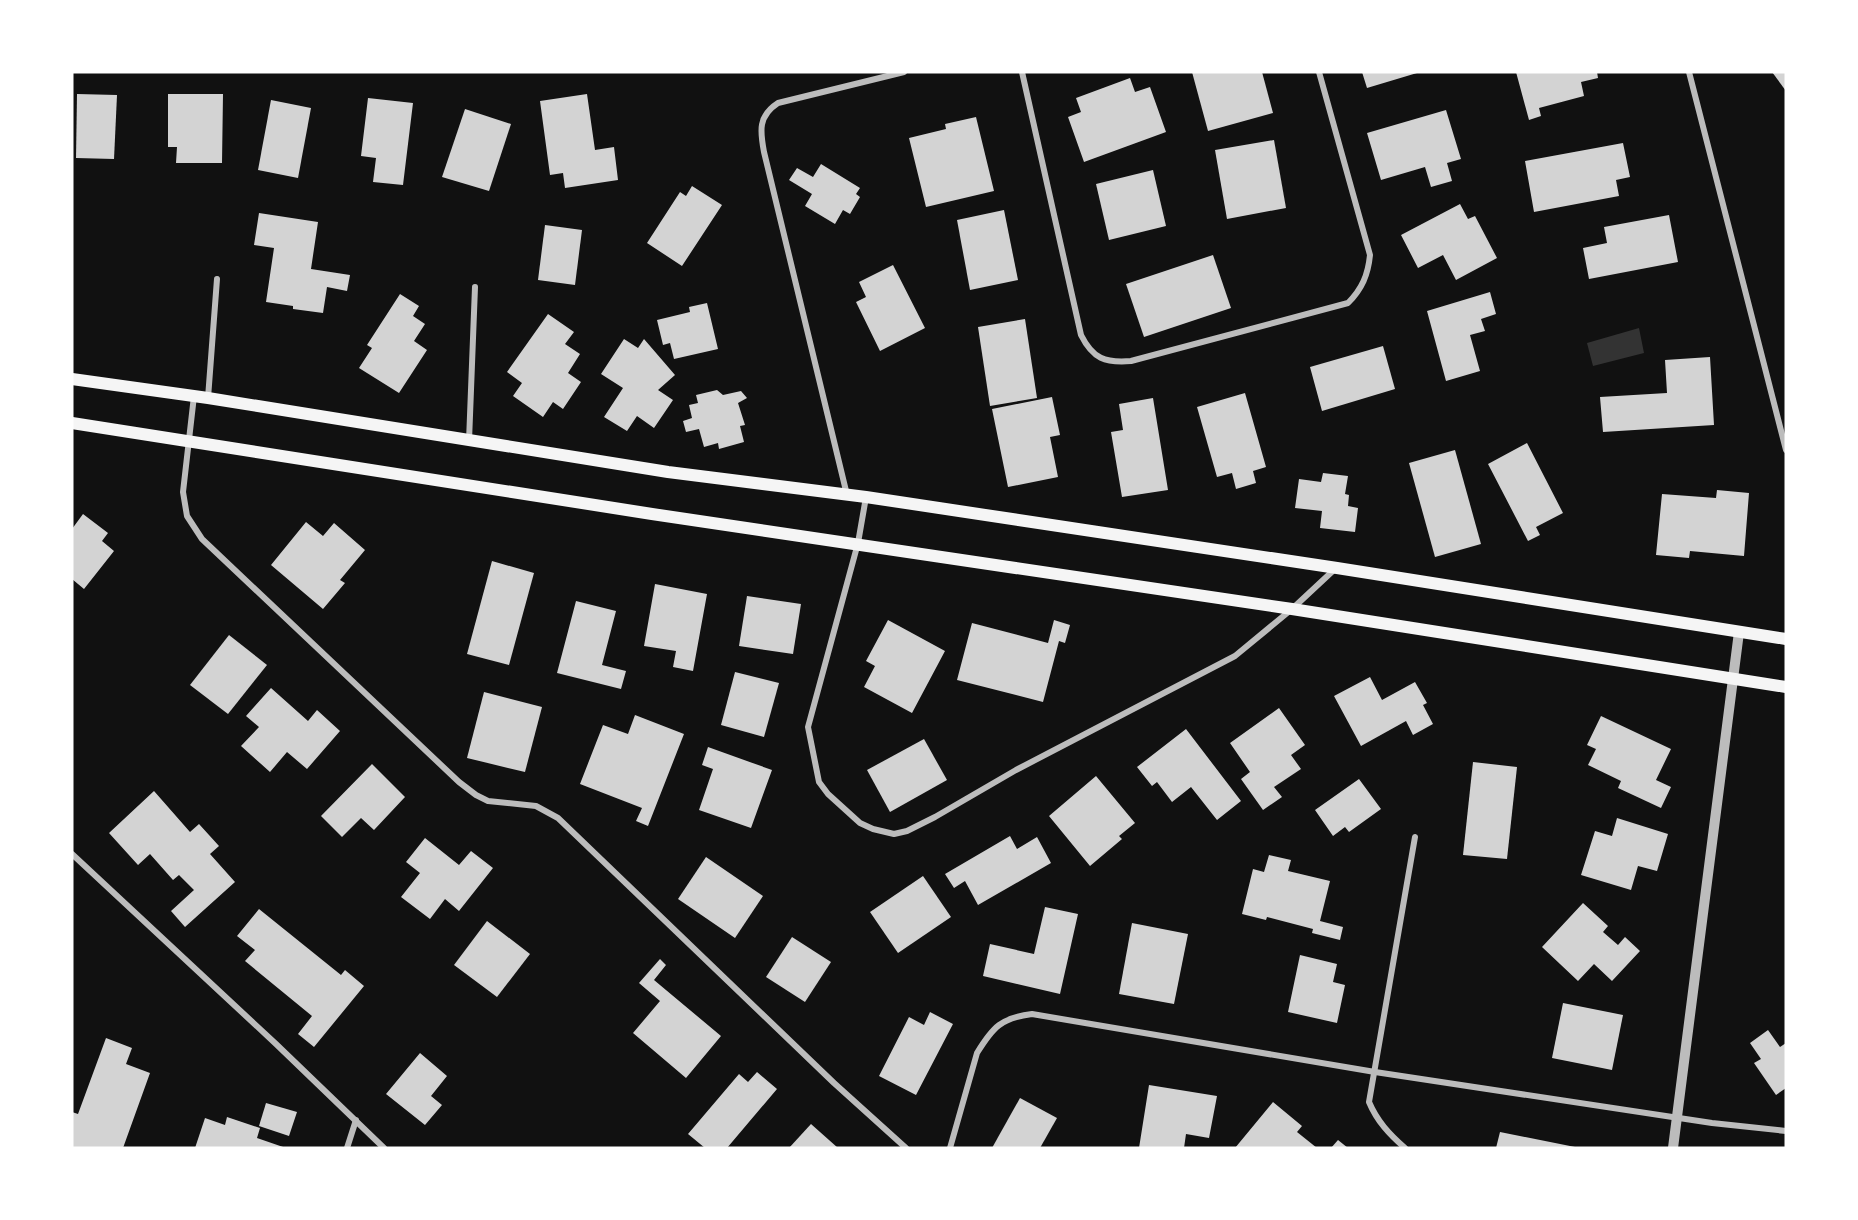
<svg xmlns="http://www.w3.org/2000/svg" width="1858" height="1220" viewBox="0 0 1858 1220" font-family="'DejaVu Sans',sans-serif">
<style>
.water{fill:#333}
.building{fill:#d3d3d3}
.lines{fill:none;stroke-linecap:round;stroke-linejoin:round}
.minor{stroke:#bcbcbc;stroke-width:6}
.tertiary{stroke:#bcbcbc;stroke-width:10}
.secondary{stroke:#f5f5f5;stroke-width:12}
</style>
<rect width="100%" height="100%" fill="#111"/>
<path class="water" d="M1639,328L1644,353L1593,366L1587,343Z"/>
<g class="building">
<path d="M1192,72H1262L1273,113L1208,131Z"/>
<path d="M1362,72H1417V73L1367,88Z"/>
<path d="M1516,72H1597L1598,78L1581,82L1584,96L1539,108L1541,116L1529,120Z"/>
<path d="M1772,72H1786V91Z"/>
<path d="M1130,78L1135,92L1150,87L1166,132L1084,162L1068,117L1081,112L1076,98Z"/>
<path d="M77,94L117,95L114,159L76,158Z"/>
<path d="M168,94H223L222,163H176L177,147H168Z"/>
<path d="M587,94L595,150L614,147L618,180L565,188L563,173L550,175L540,101Z"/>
<path d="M368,98L413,103L403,185L373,182L376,158L361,156Z"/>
<path d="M271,100L311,108L298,178L258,170Z"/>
<path d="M465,109L511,124L489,191L442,177Z"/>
<path d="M1446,110L1461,159L1447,163L1452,181L1431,187L1425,167L1381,180L1367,133Z"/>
<path d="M976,117L994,191L926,207L909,138L946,129L945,124Z"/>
<path d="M1274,140L1286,208L1227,219L1215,150Z"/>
<path d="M1623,143L1630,177L1616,180L1619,196L1534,212L1525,161Z"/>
<path d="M821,164L860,188L856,194L860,197L850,214L843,210L835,224L805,206L812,194L789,180L797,168L813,177Z"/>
<path d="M1153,170L1166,226L1109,240L1096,184Z"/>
<path d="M692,186L722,205L682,266L647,243L680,192L686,196Z"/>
<path d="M1460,204L1468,219L1475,216L1497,258L1456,280L1443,255L1418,268L1401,235Z"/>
<path d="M1004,210L1018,280L970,290L957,220Z"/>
<path d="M259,213L318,222L311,269L350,275L347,291L327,287L323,313L293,309V306L266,302L274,248L254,245Z"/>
<path d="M1669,215L1678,262L1589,279L1583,248L1607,243L1604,227Z"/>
<path d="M545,225L582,230L575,285L538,280Z"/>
<path d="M1213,255L1231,308L1144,337L1126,284Z"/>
<path d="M893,265L925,328L880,351L856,302L866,297L859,282Z"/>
<path d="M1490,292L1496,314L1481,319L1485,331L1470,335L1480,371L1446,381L1427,311Z"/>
<path d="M400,294L419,306L413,316L425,324L414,341L427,350L399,393L359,368L372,348L367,345Z"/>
<path d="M707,303L718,349L674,359L670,343L663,345L657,320L690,312L689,307Z"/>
<path d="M548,314L574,332L565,344L580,354L568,373L581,382L563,409L553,402L543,417L513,396L522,383L507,372Z"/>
<path d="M1025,319L1037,398L990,406L978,327Z"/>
<path d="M624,339L638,348L644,339L675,375L658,390L673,400L654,428L637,416L627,431L604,417L623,388L601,374Z"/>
<path d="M1383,346L1395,389L1322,411L1310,367Z"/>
<path d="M1710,357L1714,425L1603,432L1600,397L1667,393L1665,360Z"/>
<path d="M717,390L723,395L741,391L747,398L738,403L745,425L740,426L744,442L719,449L718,443L704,447L699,429L686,432L683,421L692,418L689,405L698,403L696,395Z"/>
<path d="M1245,393L1266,467L1253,471L1256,483L1236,489L1232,473L1217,477L1197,407Z"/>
<path d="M1052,397L1060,435L1050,437L1058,477L1008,487L992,409Z"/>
<path d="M1153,398L1168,490L1122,497L1111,432L1123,430L1119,404Z"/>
<path d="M1527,443L1563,513L1536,527L1540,535L1528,541L1488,464Z"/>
<path d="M1455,450L1481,544L1435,557L1409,463Z"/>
<path d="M1323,473L1348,476L1345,494L1349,495L1348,506L1358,508L1355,532L1320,528L1322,511L1295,508L1299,479L1321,482Z"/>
<path d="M1717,490L1749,493L1744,556L1690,551L1689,558L1656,555L1662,494L1716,498Z"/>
<path d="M83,514L108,533L102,541L114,551L84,589L72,579V529Z"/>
<path d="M306,522L323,536L334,523L365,550L340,580L345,583L323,609L271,565Z"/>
<path d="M492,561L534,573L509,665L467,654Z"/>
<path d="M655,584L707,594L693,671L673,667L676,651L644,646Z"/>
<path d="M747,596L801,604L793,654L739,646Z"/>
<path d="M576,601L616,611L602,665L626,671L621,689L557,673Z"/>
<path d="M888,620L945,651L912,713L864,687L875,666L866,661Z"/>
<path d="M1054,620L1070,625L1065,643L1059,641L1043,702L957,680L972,623L1048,643Z"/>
<path d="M229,635L267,665L228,714L190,685Z"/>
<path d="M735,672L779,683L764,737L721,725Z"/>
<path d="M1370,677L1382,700L1415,682L1427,703L1423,705L1433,724L1413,735L1406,721L1361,746L1334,696Z"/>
<path d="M271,688L308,721L317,710L340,731L307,769L287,752L270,772L241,746L259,727L246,716Z"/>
<path d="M484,692L542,707L525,772L467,758Z"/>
<path d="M1279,708L1305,745L1291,755L1301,769L1274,787L1282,797L1263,810L1241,779L1250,772L1230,743Z"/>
<path d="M635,715L684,734L648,826L636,821L642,808L580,784L603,725L628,734Z"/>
<path d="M1601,716L1671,749L1656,780L1671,787L1661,808L1618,788L1621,781L1588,765L1596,749L1587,745Z"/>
<path d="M1186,729L1241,801L1217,820L1191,787L1172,802L1157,782L1152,786L1137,767Z"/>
<path d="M924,739L947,780L890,812L867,770Z"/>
<path d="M708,747L772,770L751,828L699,810L713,769L702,765Z"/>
<path d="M1473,762L1517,767L1507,859L1463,855Z"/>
<path d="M372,764L405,797L374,830L361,818L342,837L321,816Z"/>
<path d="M1096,776L1135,823L1119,836L1122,839L1090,866L1049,816Z"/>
<path d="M1359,779L1381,809L1349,832L1345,827L1333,836L1315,810Z"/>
<path d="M154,791L190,832L199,824L219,846L210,854L235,882L185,927L171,911L194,890L179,875L173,880L150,854L138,865L109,833Z"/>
<path d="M1617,818L1668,834L1657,871L1638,866L1631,890L1581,875L1595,831L1612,836Z"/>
<path d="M1010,836L1017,849L1037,837L1051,863L978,905L965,881L954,888L945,874Z"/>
<path d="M425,838L459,865L471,851L493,868L459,911L445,899L430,919L401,897L420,873L406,862Z"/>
<path d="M1269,855L1291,860L1288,871L1330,881L1320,921L1343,927L1340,940L1312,933L1313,929L1267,917L1266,920L1242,914L1253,869L1264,872Z"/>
<path d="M706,857L763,896L735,938L678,899Z"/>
<path d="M923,876L951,917L898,953L870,912Z"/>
<path d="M1583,903L1608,926L1603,932L1618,945L1625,937L1640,951L1612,981L1594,964L1578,981L1542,947Z"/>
<path d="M1045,907L1078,914L1060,994L983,976L990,944L1034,954Z"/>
<path d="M259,909L341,975L345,970L364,986L314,1047L298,1034L312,1016L245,961L255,950L237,936Z"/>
<path d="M487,921L530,954L497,997L454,965Z"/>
<path d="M1132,923L1188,934L1174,1004L1119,994Z"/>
<path d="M792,937L831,962L805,1002L766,977Z"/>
<path d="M1300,955L1337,964L1333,982L1345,985L1337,1023L1288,1012Z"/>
<path d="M660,959L666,965L654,980L721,1036L686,1078L633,1033L660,1001L639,983Z"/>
<path d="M1563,1003L1623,1015L1612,1070L1552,1058Z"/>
<path d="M930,1012L953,1024L916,1095L879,1076L909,1017L924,1025Z"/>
<path d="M1768,1030L1780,1047L1786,1043V1088L1776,1095L1754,1063L1761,1059L1750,1043Z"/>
<path d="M106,1038L132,1048L126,1064L150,1073L123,1148H72V1112L78,1114Z"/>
<path d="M420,1053L447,1076L431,1096L442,1105L425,1125L386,1094Z"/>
<path d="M757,1072L777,1089L727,1148H705L688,1134L739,1074L748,1082Z"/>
<path d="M1149,1085L1217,1096L1209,1138L1186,1134L1184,1148H1139Z"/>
<path d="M1020,1098L1057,1118L1040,1148H992Z"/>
<path d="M1273,1102L1302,1126L1297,1132L1317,1148H1235Z"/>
<path d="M266,1103L297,1112L289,1136L259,1126Z"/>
<path d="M227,1117L260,1128L257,1138L286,1148H195L205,1118L225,1125Z"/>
<path d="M811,1124L838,1148H789Z"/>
<path d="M1500,1132L1575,1147V1148H1496Z"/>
<path d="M1338,1140L1348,1148H1331Z"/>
</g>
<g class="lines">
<g class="minor">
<path d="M1022,72L1081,335C1093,359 1105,363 1131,361L1348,303C1362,289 1368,275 1370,255L1319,72"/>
<path d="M1689,72L1786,450"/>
<path d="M194,396L183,492L187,516L202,539L459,782L476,795L488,801L536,806L558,818L834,1083L906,1148"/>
<path d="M208,398L217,279"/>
<path d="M469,441L475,287"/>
<path d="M847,495L764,152C760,131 758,116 778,103L904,72"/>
<path d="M866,497L858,543L808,727L819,782L828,794L860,823L873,829L894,834L907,831L935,817L1016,770L1235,656L1292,609L1336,568"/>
<path d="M72,854L276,1044L384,1148"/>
<path d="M347,1148L356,1120"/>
<path d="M950,1148L977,1053C993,1027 1001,1018 1032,1014L1375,1072L1712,1123L1786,1131"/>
<path d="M1405,1148C1389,1134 1377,1121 1369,1102L1415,837"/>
</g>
<path class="tertiary" d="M1673,1148L1739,632"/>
<g class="secondary">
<path d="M72,379L208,398L668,472L866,497L1337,568L1786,639"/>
<path d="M72,423L652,514L1292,609L1786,687"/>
</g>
</g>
<rect width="1858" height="1220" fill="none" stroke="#ffffff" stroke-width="147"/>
</svg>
